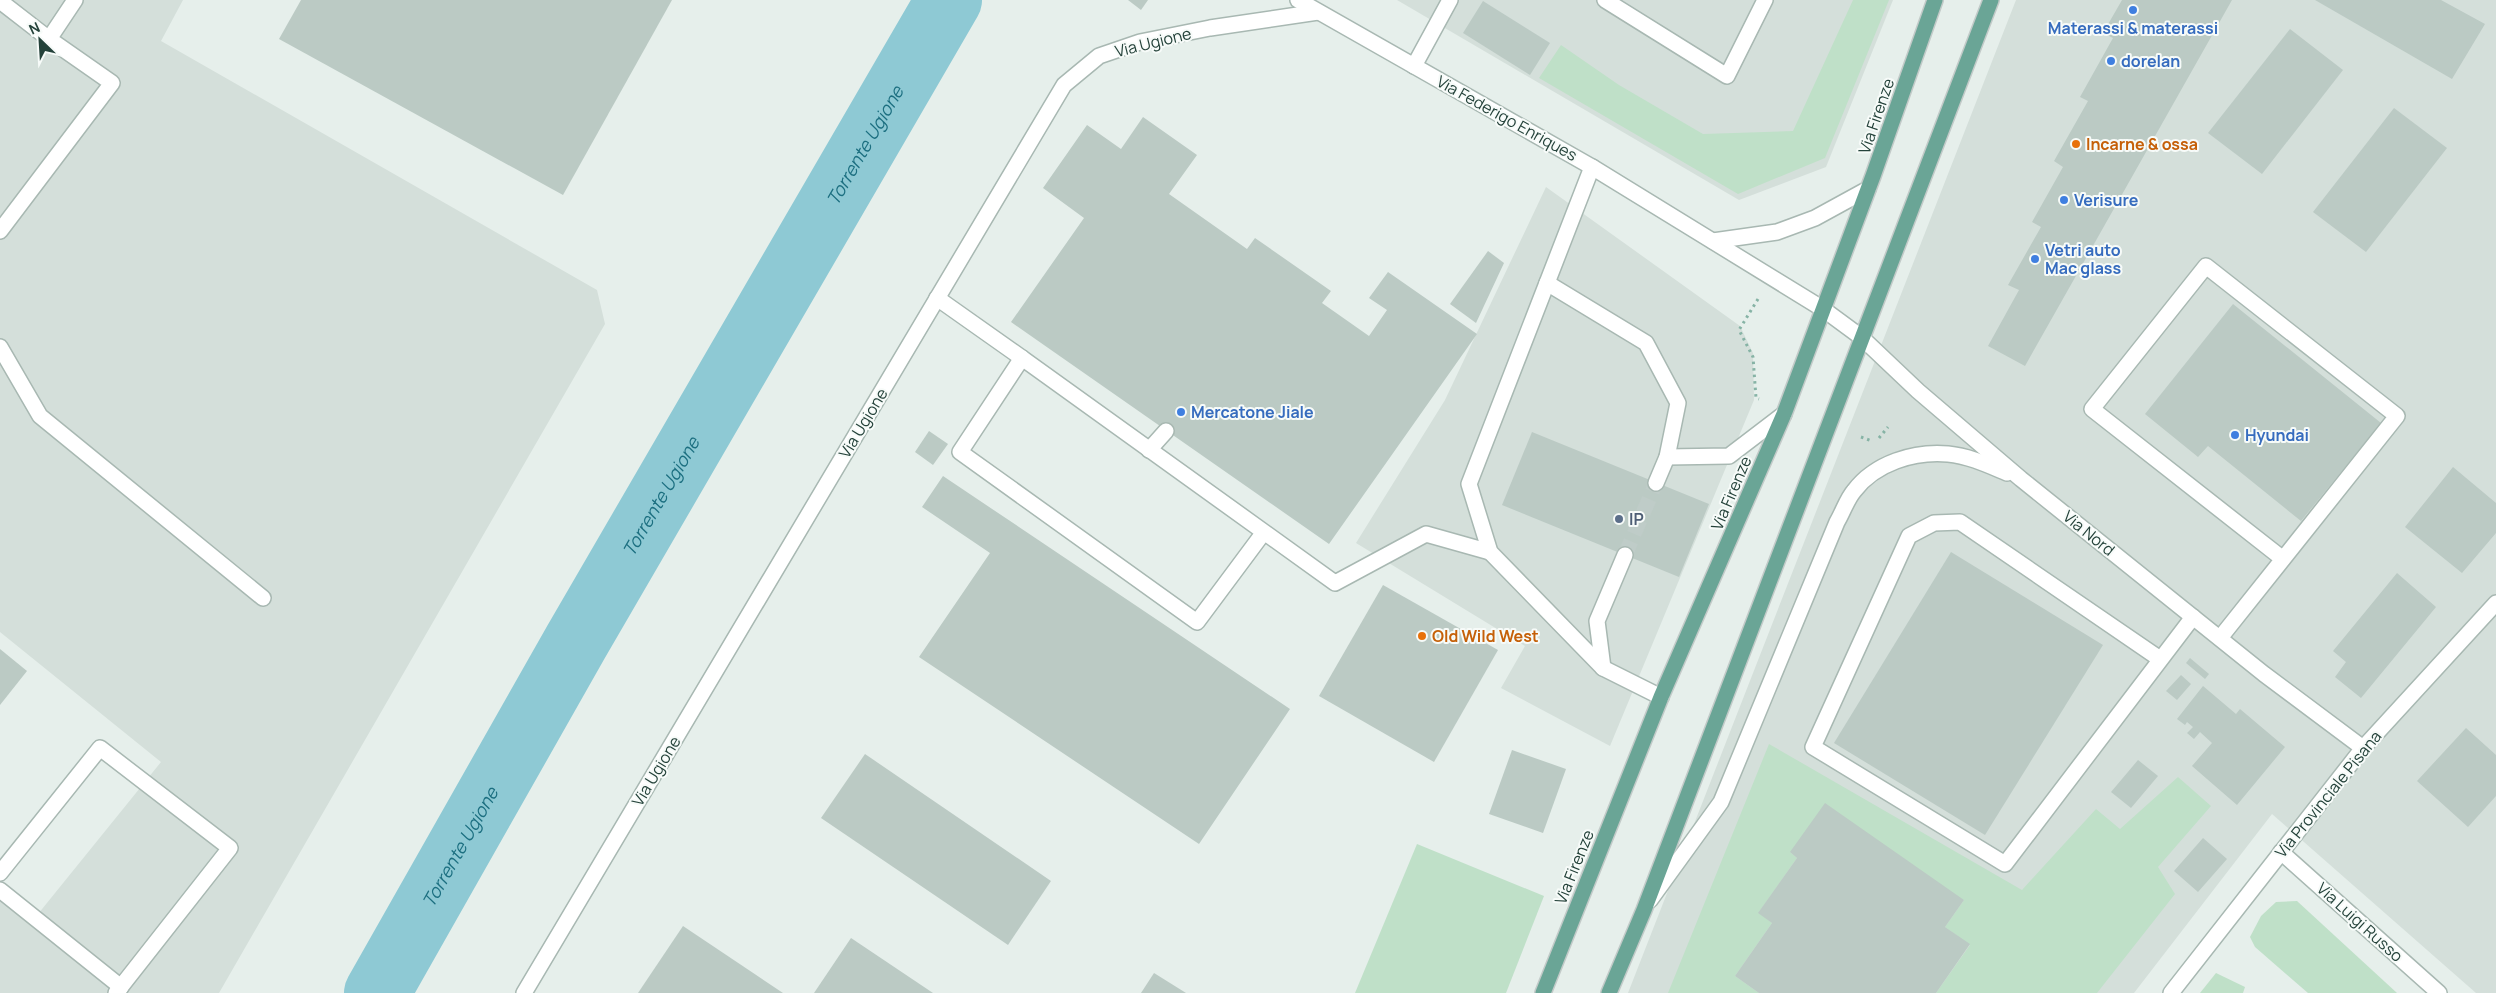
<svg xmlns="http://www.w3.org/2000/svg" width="2496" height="993" viewBox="0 0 2496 993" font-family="Manrope,sans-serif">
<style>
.built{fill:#d4dfda}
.green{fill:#bfe0c8}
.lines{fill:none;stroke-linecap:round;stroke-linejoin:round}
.river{stroke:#8ec9d4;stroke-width:66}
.building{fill:#bbcac4}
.minor-tunnel{stroke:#bfccc8;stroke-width:15;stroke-dasharray:15 8;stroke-linecap:butt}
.minor-casing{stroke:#a8b8b2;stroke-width:18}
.major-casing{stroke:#c2cac8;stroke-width:18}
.path{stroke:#86b3a5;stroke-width:3;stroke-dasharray:2.5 4;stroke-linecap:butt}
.minor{stroke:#fff;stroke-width:15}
.major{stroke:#6aa596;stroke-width:15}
.shop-dot{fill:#3f7fe0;stroke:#f7fbf9;stroke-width:2}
.food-dot{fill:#e8710a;stroke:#f7fbf9;stroke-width:2}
.service-dot{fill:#5c6f8a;stroke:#f7fbf9;stroke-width:2}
.labels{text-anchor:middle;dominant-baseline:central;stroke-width:4;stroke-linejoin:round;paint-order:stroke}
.shop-label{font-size:16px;font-weight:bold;fill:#366cbe;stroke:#f7fbf9;text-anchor:start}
.street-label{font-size:16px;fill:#24423a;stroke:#f7fbf9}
.food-label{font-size:16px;font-weight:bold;fill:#c56008;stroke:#f7fbf9;text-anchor:start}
.service-label{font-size:16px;font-weight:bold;fill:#4e5e75;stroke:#f7fbf9;text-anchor:start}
.water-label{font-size:18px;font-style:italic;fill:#1c6f80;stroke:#f7fbf9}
</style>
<rect width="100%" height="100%" fill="#e6efeb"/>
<g class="built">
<path d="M0,0H183L161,41L597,290L605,324L219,993H0V893L34,919L161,762L0,632Z"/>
<path d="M1397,0H1893L1826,167L1739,200Z"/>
<path d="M2016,0H2496V993H2476L2272,814L2134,993H1628Z"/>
<path d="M1546,187L1740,326L1753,353L1754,400L1610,746L1501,688L1525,646L1356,543L1445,400Z"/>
</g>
<g class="green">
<path d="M1853,0H1889L1825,158L1738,194L1539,78L1561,45L1619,85L1703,134L1793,131Z"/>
<path d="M1769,744L2022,890L2096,809L2120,829L2178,777L2211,806L2158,867L2175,894L2097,993H1936L1970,945L1945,927L1964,900L1790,852L1797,858L1759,912L1772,923L1735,976L1759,993H1668Z"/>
<path d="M1417,844L1544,896L1506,993H1355Z"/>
<path d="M2297,901L2397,993H2308L2255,947L2250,937L2261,916L2276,902Z"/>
<path d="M2216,973L2245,987L2243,993H2200Z"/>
</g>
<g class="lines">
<path class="river" id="s1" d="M377,993L576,642L949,0"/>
</g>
<g class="building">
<path d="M301,0H672L563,195L279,39Z"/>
<path d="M1128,0H1148L1141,10Z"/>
<path d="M2122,0H2232L2025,366L1988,346L2019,290L2008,285L2041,227L2032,222L2063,167L2054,161L2088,101L2080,97L2113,38L2103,33Z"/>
<path d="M2315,0H2441L2485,24L2452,79Z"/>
<path d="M1483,1L1550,43L1530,75L1463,33Z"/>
<path d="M2290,29L2343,70L2262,174L2208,133Z"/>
<path d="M2394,108L2447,148L2366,252L2313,212Z"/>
<path d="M1143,117L1197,155L1169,194L1247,249L1255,238L1331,291L1322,303L1369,336L1387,310L1369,298L1388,272L1477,334L1329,544L1011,322L1084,218L1043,188L1087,125L1121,149Z"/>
<path d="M1488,251L1504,263L1476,323L1450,304Z"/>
<path d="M2233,304L2381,423L2301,521L2208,446L2198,457L2145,414Z"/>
<path d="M929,431L948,444L933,465L915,452Z"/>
<path d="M1532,432L1709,504L1679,577L1502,505Z"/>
<path d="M2453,467L2496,503V533L2462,573L2405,527Z"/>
<path d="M943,476L1290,709L1199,844L919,657L990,553L922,507Z"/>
<path d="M1951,552L2103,645L1985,835L1834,743Z"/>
<path d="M2397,573L2436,607L2361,698L2335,677L2346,662L2333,651Z"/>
<path d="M1383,585L1498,650L1434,762L1319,696Z"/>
<path d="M0,649L27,671L0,705Z"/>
<path d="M2190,658L2209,674L2205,679L2186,663Z"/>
<path d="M2181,675L2191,684L2177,700L2166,691Z"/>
<path d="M2203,686L2236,714L2240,709L2285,747L2237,805L2192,766L2212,743L2200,732L2194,739L2187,733L2193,727L2187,722L2185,725L2177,719Z"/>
<path d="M2466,728L2496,755V796L2468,827L2417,781Z"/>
<path d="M1512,750L1566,769L1543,833L1489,814Z"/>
<path d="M865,754L1051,881L1008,945L821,818Z"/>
<path d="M2138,760L2158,776L2131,808L2111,792Z"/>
<path d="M1825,803L1964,900L1945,927L1970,944L1936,993H1759L1735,976L1772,923L1758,913L1797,858L1790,852Z"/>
<path d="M2203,838L2227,859L2198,892L2174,871Z"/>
<path d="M683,926L783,993H638Z"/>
<path d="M851,938L933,993H814Z"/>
<path d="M1154,973L1186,993H1141Z"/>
</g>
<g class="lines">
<path class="minor-tunnel" d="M1625,555L1656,483"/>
<defs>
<g id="minor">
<path d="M1298,0L1592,167L1823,309L1861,337L1918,391L2021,479L2264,674L2363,748"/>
<path d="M1605,0L1727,76L1765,0"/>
<path d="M0,1L49,39"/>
<path d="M1414,66L1450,0"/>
<path d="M1592,167L1469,484L1490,552L1603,668L1661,697"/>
<path d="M0,231L112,83L49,39L75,0"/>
<path d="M1713,241L1777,232L1815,218L1868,189"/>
<path d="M1547,283L1646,343L1678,403L1667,457L1656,483"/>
<path d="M937,298L1022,358"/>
<path d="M0,347L40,416L263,598"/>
<path d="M1149,450L1166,431"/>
<path d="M1667,457L1729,456L1784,414"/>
<path d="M1264,532L1197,622L960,452L1022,358L1335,583L1426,534L1490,552"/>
<path d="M2220,638L2397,416L2206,266L2092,409L2283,559"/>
<path d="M2160,659L1960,522L1934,523L1909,536L1813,747L2005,864L2193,617"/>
<path d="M1603,668L1597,621L1625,555"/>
<path d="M2281,852L2439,993"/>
<path d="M0,873L100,748L230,848L116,993"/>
<path d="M0,890L121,987"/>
<path d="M1650,900L1721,802L1837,522C1843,512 1847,499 1854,491C1875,463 1914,451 1948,454C1969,456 1988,465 2007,473"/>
<path d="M524,993L1064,85L1099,56L1140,42L1210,28L1318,12"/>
<path d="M2171,993L2363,748L2496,603"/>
</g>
<g id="major">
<path d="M1543,993L1661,697L1784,414L1873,176L1935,0"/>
<path d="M1609,993L1644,910L1991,0"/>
</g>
</defs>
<use href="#minor" class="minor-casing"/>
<use href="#major" class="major-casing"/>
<g class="path">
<path d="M1758,299L1739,330L1753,357L1756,398L1759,399"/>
<path d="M1861,437L1872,441"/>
<path d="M1879,438L1888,427"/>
</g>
<use href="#minor" class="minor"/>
<use href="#major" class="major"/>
</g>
<g class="shop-dot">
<circle cx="2133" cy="10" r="5"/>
<circle cx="2111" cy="61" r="5"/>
<circle cx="2064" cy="200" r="5"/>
<circle cx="2035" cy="259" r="5"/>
<circle cx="1181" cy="412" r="5"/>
<circle cx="2235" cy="435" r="5"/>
</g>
<g class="food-dot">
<circle cx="2076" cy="144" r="5"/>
<circle cx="1422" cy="636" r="5"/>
</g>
<circle class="service-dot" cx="1619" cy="519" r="5"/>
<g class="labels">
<g class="shop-label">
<text x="2133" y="28" text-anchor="middle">Materassi &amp; materassi</text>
<text x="2121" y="61">dorelan</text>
<text x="2074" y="200">Verisure</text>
<text x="2045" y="250">Vetri auto<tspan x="2045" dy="18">Mac glass</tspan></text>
<text x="1191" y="412">Mercatone Jiale</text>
<text x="2245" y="435">Hyundai</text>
</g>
<g class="street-label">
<text transform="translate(1153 42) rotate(-14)">Via Ugione</text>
<text transform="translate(1876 116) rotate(-71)">Via Firenze</text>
<text transform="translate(1507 118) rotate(29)">Via Federigo Enriques</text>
<text transform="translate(863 423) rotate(-59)">Via Ugione</text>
<text transform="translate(1731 493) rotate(-67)">Via Firenze</text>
<text transform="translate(2089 533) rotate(39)">Via Nord</text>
<text transform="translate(656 771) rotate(-59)">Via Ugione</text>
<text transform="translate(2328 794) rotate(-51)">Via Provinciale Pisana</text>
<text transform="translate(1574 867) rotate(-68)">Via Firenze</text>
<text transform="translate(2360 922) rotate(42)">Via Luigi Russo</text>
</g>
<g class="food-label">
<text x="2086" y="144">Incarne &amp; ossa</text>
<text x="1432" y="636">Old Wild West</text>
</g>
<g class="service-label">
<text x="1629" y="519">IP</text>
</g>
<g class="water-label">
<text stroke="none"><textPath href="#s1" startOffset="978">Torrente Ugione</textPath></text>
<text stroke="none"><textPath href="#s1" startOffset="572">Torrente Ugione</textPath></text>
<text stroke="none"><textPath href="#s1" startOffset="168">Torrente Ugione</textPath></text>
</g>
</g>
<g transform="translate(40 40) rotate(335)" stroke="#f7fbf9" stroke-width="4" paint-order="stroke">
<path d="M0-4L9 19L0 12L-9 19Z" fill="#24423a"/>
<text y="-8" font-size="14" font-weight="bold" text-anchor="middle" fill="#24423a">N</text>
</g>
</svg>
